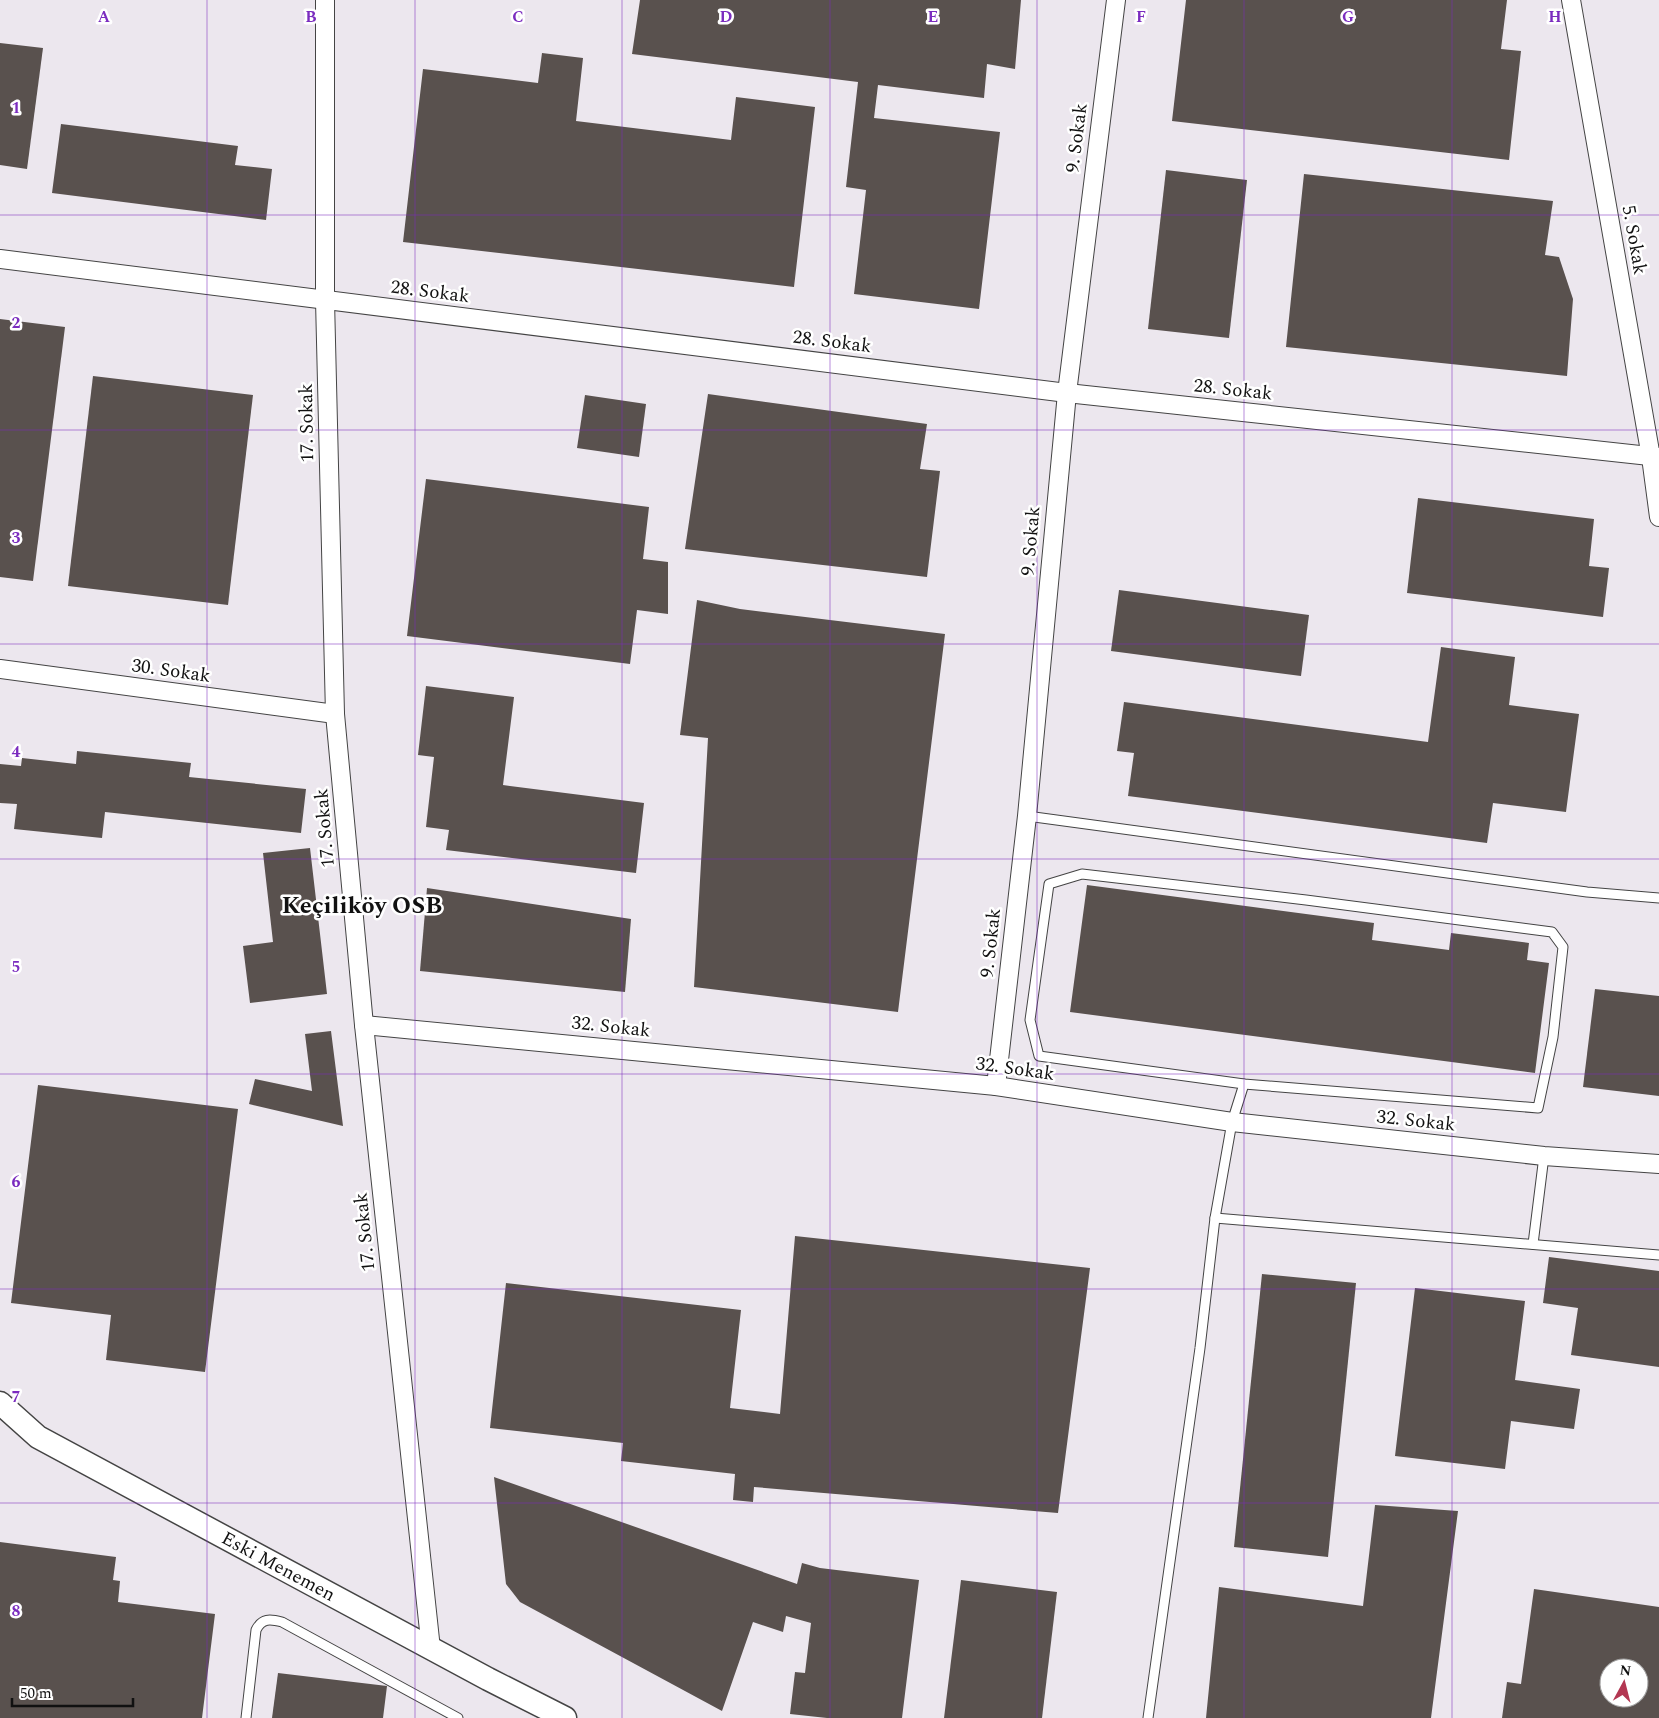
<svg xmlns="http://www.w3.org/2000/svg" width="1659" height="1718" viewBox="0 0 1659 1718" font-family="Spectral,serif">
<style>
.industrial{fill:#ece7ee;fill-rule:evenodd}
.building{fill:#59514e;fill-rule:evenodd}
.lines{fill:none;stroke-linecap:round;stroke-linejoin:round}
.service-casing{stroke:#444;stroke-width:11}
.minor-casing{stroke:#444;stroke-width:20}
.tertiary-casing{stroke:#444;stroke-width:25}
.service{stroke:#fff;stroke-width:9}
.minor{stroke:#fff;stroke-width:18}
.tertiary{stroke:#fff;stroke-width:22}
.grid{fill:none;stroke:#7b2cbf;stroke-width:1;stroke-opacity:0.55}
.labels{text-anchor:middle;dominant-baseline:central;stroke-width:5;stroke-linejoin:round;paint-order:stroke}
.street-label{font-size:19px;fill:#111;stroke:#fff}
.district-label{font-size:24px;font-weight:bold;fill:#111;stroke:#fff}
.grid-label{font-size:16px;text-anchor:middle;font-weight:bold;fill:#7b2cbf;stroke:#fff;stroke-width:5;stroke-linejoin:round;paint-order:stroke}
</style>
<rect width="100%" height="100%" fill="#fefbf6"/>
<path class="industrial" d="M0,0H1659V1718H0ZM1609,1668H1639V1698H1609Z"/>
<g class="building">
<path d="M640,0H1021L1015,69L987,64L984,98L878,85L874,118L1000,132L979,309L854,294L866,190L846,187L858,82L632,54Z"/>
<path d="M1186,0H1507L1501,49L1521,51L1509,160L1172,121Z"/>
<path d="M0,43L43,48L27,169L0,165Z"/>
<path d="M542,53L583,58L576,121L731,140L736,97L815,107L794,287L403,242L423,69L538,83Z"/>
<path d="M61,124L238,146L235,165L272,169L266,220L52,193Z"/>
<path d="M1166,170L1247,180L1229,338L1148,329Z"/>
<path d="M1304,174L1553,201L1545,255L1559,257L1573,299L1567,376L1286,347Z"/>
<path d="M0,319L65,327L33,581L0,577Z"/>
<path d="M93,376L253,395L228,605L68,586Z"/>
<path d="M708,394L927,424L920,469L940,471L927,577L685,549Z"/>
<path d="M585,395L646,404L639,457L577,448Z"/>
<path d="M426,479L649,507L643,559L668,562V614L637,610L630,664L407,636Z"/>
<path d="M1418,498L1594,519L1589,566L1609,568L1603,617L1407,593Z"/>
<path d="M1119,590L1309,615L1301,676L1111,651Z"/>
<path d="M697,600L740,609L945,634L898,1012L694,987L708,738L680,735Z"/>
<path d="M1441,647L1515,657L1509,705L1579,714L1566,812L1493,803L1487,843L1128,796L1134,753L1117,751L1124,702L1428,742Z"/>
<path d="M426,686L514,697L503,785L644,803L636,873L446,850L449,830L426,827L434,757L418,755Z"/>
<path d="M77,751L191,763L189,777L306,789L301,833L105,812L102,838L14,829L17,804L0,803V764L21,766L22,758L76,764Z"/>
<path d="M310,848L327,994L250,1003L243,946L273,942L263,853Z"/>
<path d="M1087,885L1374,923L1372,940L1449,950L1451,933L1529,943L1527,960L1549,963L1535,1073L1070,1012Z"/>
<path d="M427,888L631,919L625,992L420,971Z"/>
<path d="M1595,989L1659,996V1096L1583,1087Z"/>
<path d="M331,1031L343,1126L249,1104L255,1079L312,1091L305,1034Z"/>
<path d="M38,1085L238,1109L205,1372L106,1360L111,1315L11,1303Z"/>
<path d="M795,1236L1090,1268L1058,1513L754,1487L753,1502L733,1500L735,1474L621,1461L623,1443L490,1428L506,1283L741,1310L730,1408L780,1414Z"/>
<path d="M1549,1257L1659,1271V1367L1571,1355L1578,1308L1543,1303Z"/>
<path d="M1262,1274L1356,1283L1328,1557L1234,1547Z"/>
<path d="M1415,1288L1525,1301L1515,1380L1580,1389L1574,1429L1511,1421L1505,1469L1395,1456Z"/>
<path d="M494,1477L797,1584L802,1563L820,1568L919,1580L902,1718H827L790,1714L795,1672L805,1673L811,1623L786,1616L783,1632L753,1622L722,1711L520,1602L506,1584Z"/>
<path d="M1375,1505L1458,1511L1431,1718H1206L1219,1587L1363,1606Z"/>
<path d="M0,1542L116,1557L113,1580L120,1581L118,1602L215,1614L202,1718H0Z"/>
<path d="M961,1580L1057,1592L1042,1718H944Z"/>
<path d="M1534,1589L1659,1607V1718H1502L1507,1682L1521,1684ZM1609,1668H1639V1698H1609Z"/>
<path d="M278,1673L387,1686L383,1718H272Z"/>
</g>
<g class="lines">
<defs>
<g id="service">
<path d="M1027,816L1587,892L1659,898"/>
<path d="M1082,874L1306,900L1552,932L1563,947L1553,1037L1538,1108L1244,1084L1039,1056L1030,1020L1049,884Z"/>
<path d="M1215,1218L1659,1255"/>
<path d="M1533,1244L1544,1156"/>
<path d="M246,1718L256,1630C262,1618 270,1619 282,1622L458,1718"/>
<path d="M1148,1718L1200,1348L1215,1218L1232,1122L1244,1084"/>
</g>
<g id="minor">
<path d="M325,0V300L335,714L364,1025L431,1649"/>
<path d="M1571,0L1651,457L1659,517"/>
<path d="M0,259L1067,393L1659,457"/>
<path d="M0,669L335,714"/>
<path d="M364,1025L996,1086L1232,1122L1544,1156L1659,1164"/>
<path d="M996,1086L1027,816L1067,393L1116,0"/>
</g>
<g id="tertiary">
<path id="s1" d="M0,1403L38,1437L488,1679L565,1718"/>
</g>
</defs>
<use href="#service" class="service-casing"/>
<use href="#minor" class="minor-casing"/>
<use href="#tertiary" class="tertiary-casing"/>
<use href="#service" class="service"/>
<use href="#minor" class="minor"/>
<use href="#tertiary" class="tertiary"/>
</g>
<path class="grid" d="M207,0V1718M415,0V1718M622,0V1718M830,0V1718M1037,0V1718M1244,0V1718M1452,0V1718M0,215H1659M0,430H1659M0,644H1659M0,859H1659M0,1074H1659M0,1289H1659M0,1503H1659"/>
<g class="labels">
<g class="street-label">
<text transform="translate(1077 138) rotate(-83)">9. Sokak</text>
<text transform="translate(1634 240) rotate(80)">5. Sokak</text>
<text transform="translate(430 292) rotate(7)">28. Sokak</text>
<text transform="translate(832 342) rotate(7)">28. Sokak</text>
<text transform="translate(1233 390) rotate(6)">28. Sokak</text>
<text transform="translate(307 423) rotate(-91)">17. Sokak</text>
<text transform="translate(1031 541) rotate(-85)">9. Sokak</text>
<text transform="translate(171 671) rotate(8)">30. Sokak</text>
<text transform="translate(325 828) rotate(-95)">17. Sokak</text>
<text transform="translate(991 943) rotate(-84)">9. Sokak</text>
<text transform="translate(611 1027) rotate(6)">32. Sokak</text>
<text transform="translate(1015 1069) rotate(8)">32. Sokak</text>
<text transform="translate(1416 1121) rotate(6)">32. Sokak</text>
<text transform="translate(365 1232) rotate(-96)">17. Sokak</text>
<text stroke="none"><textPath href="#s1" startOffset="324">Eski Menemen</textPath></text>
</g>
<g class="district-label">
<text x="362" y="906">Keçiliköy OSB</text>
</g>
</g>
<g class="grid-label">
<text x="104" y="22">A</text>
<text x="311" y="22">B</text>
<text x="518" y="22">C</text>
<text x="726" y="22">D</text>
<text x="933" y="22">E</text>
<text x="1141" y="22">F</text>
<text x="1348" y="22">G</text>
<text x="1555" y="22">H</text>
<text x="16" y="113">1</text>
<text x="16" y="328">2</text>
<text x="16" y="543">3</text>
<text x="16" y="757">4</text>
<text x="16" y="972">5</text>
<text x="16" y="1187">6</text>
<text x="16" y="1402">7</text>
<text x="16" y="1616">8</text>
</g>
<g transform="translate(1624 1683) rotate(7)"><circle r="24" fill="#ffffff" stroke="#a0a0a0"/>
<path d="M0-4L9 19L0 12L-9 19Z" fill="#b33752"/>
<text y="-8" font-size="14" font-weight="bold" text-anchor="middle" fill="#111111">N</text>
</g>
<path d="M12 1698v8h121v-8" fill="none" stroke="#111111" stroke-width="2.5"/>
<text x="20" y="1698" font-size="15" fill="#111111" stroke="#ffffff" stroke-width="4" paint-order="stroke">50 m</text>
</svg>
